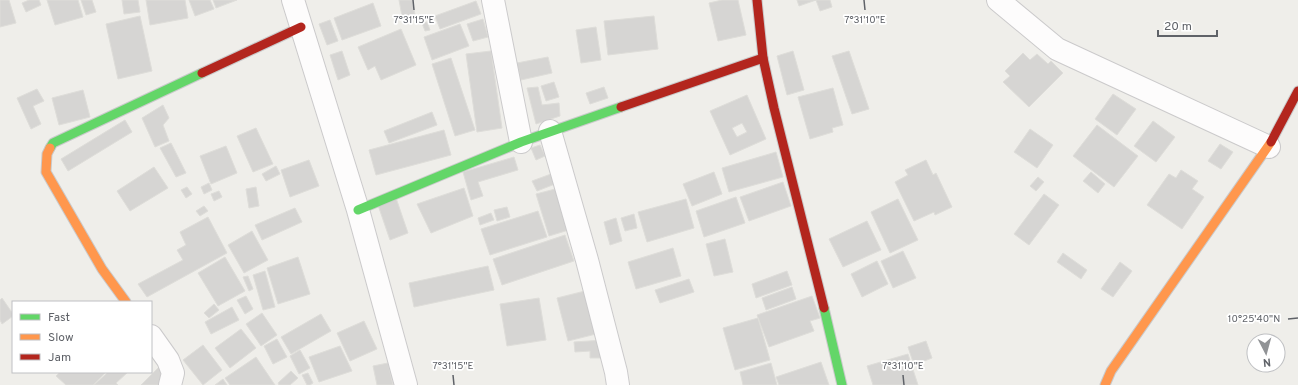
<svg xmlns="http://www.w3.org/2000/svg" width="1298" height="385" viewBox="0 0 1298 385" font-family="Overpass,sans-serif">
<style>
.building{fill:#d6d5d3;stroke:#deddd9;fill-rule:evenodd}
.lines{fill:none;stroke-linecap:round;stroke-linejoin:round}
.street-casing{stroke:#cbcacb;stroke-width:24}
.fast-casing{stroke:#cacacb;stroke-width:11}
.slow-casing{stroke:#cacacb;stroke-width:11}
.jam-casing{stroke:#cacacb;stroke-width:11}
.street{stroke:#fdfcfc;stroke-width:22}
.fast{stroke:#63d668;stroke-width:9}
.slow{stroke:#ff974d;stroke-width:9}
.jam{stroke:#b3261e;stroke-width:9}
.ticks{fill:none;stroke:#5f6268;stroke-width:1.5}
.ticks-label{font-size:10px;text-anchor:middle;fill:#5f6268;stroke:#fff;stroke-width:3.5;stroke-linejoin:round;paint-order:stroke}
</style>
<rect width="100%" height="100%" fill="#efeeea"/>
<g class="building">
<path d="M0,0H9L16,23L0,27Z"/>
<path d="M29,0H39L41,5L26,12L22,3Z"/>
<path d="M47,0H78L83,17L55,25Z"/>
<path d="M81,0H92L96,12L86,15Z"/>
<path d="M122,0H138L140,12L124,14Z"/>
<path d="M146,0H185L188,18L150,25Z"/>
<path d="M189,0H210L214,9L195,16Z"/>
<path d="M213,0H237L216,8Z"/>
<path d="M399,0H412L416,19L403,22Z"/>
<path d="M722,0H738L746,35L718,41L709,3Z"/>
<path d="M797,0H830L832,7L820,11L816,0L799,6Z"/>
<path d="M476,1L481,14L440,29L435,16Z"/>
<path d="M373,3L381,26L342,40L334,18Z"/>
<path d="M140,16L152,71L118,79L106,24Z"/>
<path d="M654,16L658,49L608,55L604,21Z"/>
<path d="M483,19L488,37L473,41L467,24Z"/>
<path d="M330,20L338,41L327,45L319,24Z"/>
<path d="M427,22L430,30L425,31L422,23Z"/>
<path d="M460,24L469,46L432,60L424,37Z"/>
<path d="M596,27L601,60L581,63L576,30Z"/>
<path d="M401,29L416,65L381,80L375,66L368,70L358,47Z"/>
<path d="M342,51L350,75L338,80L330,55Z"/>
<path d="M491,51L502,128L477,132L466,54Z"/>
<path d="M793,51L804,90L787,95L777,56Z"/>
<path d="M849,51L869,109L852,114L832,56Z"/>
<path d="M1023,53L1030,60L1037,54L1048,64L1051,61L1063,73L1029,107L1003,82L1010,76L1005,71Z"/>
<path d="M548,57L552,73L521,80L517,63Z"/>
<path d="M451,58L475,130L455,136L432,64Z"/>
<path d="M554,82L559,97L546,101L541,86Z"/>
<path d="M538,87L542,105L559,103L560,116L536,124L527,88Z"/>
<path d="M604,87L608,98L590,104L586,93Z"/>
<path d="M833,88L843,125L832,128L833,132L810,139L798,97Z"/>
<path d="M37,89L44,101L33,106L41,124L31,129L17,98Z"/>
<path d="M83,90L90,117L59,125L52,98Z"/>
<path d="M1113,94L1136,109L1117,135L1095,119Z"/>
<path d="M747,95L766,139L730,155L710,111ZM742,123L747,132L737,137L732,128Z"/>
<path d="M163,105L169,118L163,125L169,141L155,147L142,118Z"/>
<path d="M432,112L437,125L389,143L384,131Z"/>
<path d="M125,120L132,132L68,171L61,159Z"/>
<path d="M1153,121L1175,137L1156,162L1134,146Z"/>
<path d="M1097,125L1138,156L1114,187L1073,156Z"/>
<path d="M256,128L273,164L253,172L237,136Z"/>
<path d="M1030,129L1053,145L1037,168L1014,152Z"/>
<path d="M444,130L451,155L376,175L369,150Z"/>
<path d="M171,143L186,173L176,177L160,148Z"/>
<path d="M1220,144L1233,152L1221,169L1208,161Z"/>
<path d="M540,145L545,156L536,160L531,148Z"/>
<path d="M226,146L237,173L211,184L200,156Z"/>
<path d="M776,152L783,177L729,192L722,168Z"/>
<path d="M514,157L518,170L478,182L483,196L471,200L463,172Z"/>
<path d="M309,160L319,186L290,197L281,170Z"/>
<path d="M926,160L933,175L936,173L952,207L935,215L934,212L914,221L895,182L908,175L905,170Z"/>
<path d="M276,166L280,174L266,181L262,174Z"/>
<path d="M154,167L168,188L130,211L117,191Z"/>
<path d="M1181,170L1198,181L1192,189L1204,197L1182,229L1147,205L1169,174L1176,178Z"/>
<path d="M714,172L722,194L692,206L683,184Z"/>
<path d="M1091,172L1105,184L1098,193L1083,181Z"/>
<path d="M551,174L555,184L537,191L532,181Z"/>
<path d="M1038,177L1044,182L1036,191L1030,186Z"/>
<path d="M783,182L791,206L749,221L740,197Z"/>
<path d="M209,183L212,190L204,194L201,187Z"/>
<path d="M187,187L192,194L186,198L181,190Z"/>
<path d="M256,187L259,206L249,208L246,189Z"/>
<path d="M464,188L473,216L431,233L417,204Z"/>
<path d="M559,188L572,229L549,236L536,194Z"/>
<path d="M219,191L222,197L214,201L211,194Z"/>
<path d="M1044,194L1059,205L1029,245L1014,234Z"/>
<path d="M736,197L745,223L704,237L696,211Z"/>
<path d="M396,198L408,233L390,240L378,205Z"/>
<path d="M686,199L694,228L647,242L638,212Z"/>
<path d="M898,199L918,240L890,253L871,212Z"/>
<path d="M204,206L208,211L200,216L196,211Z"/>
<path d="M507,207L510,217L497,221L494,210Z"/>
<path d="M295,208L302,222L262,240L255,225Z"/>
<path d="M538,211L547,237L490,255L481,229Z"/>
<path d="M491,213L494,220L480,225L478,218Z"/>
<path d="M634,214L637,228L625,231L621,218Z"/>
<path d="M208,217L227,253L147,297L138,284L183,260L177,250L186,245L180,232Z"/>
<path d="M616,218L622,241L610,245L604,222Z"/>
<path d="M867,221L881,250L843,267L829,239Z"/>
<path d="M252,231L268,260L244,273L228,245Z"/>
<path d="M565,235L574,261L502,285L493,259Z"/>
<path d="M725,239L733,272L714,276L706,244Z"/>
<path d="M673,248L681,276L636,289L628,262Z"/>
<path d="M903,251L916,278L893,288L881,261Z"/>
<path d="M1063,253L1087,270L1081,279L1057,262Z"/>
<path d="M225,257L245,291L218,306L198,273Z"/>
<path d="M298,257L310,294L278,304L267,268Z"/>
<path d="M877,261L888,284L862,297L851,274Z"/>
<path d="M1120,262L1132,271L1113,297L1101,289Z"/>
<path d="M488,266L494,290L414,307L409,283Z"/>
<path d="M265,271L275,307L263,310L253,275Z"/>
<path d="M787,271L792,285L756,298L752,284Z"/>
<path d="M248,276L253,289L249,291L243,277Z"/>
<path d="M689,279L694,292L660,303L655,290Z"/>
<path d="M792,287L796,299L766,310L762,298Z"/>
<path d="M589,290L600,333L568,341L557,298Z"/>
<path d="M246,296L253,309L245,314L237,300Z"/>
<path d="M812,296L820,318L810,321L814,331L769,347L757,315Z"/>
<path d="M2,298L13,314V316L2,324L0,320V300Z"/>
<path d="M539,298L546,340L507,346L500,304Z"/>
<path d="M214,304L219,310L209,318L204,313Z"/>
<path d="M232,307L239,320L211,334L205,322Z"/>
<path d="M262,313L277,335L261,346L246,324Z"/>
<path d="M321,314L331,331L291,354L281,337Z"/>
<path d="M758,318L770,360L735,370L723,328Z"/>
<path d="M364,321L377,349L350,361L337,333Z"/>
<path d="M241,329L256,348L230,368L215,348Z"/>
<path d="M277,339L287,357L273,364L264,346Z"/>
<path d="M604,340L605,358H590V351L575,352L574,342Z"/>
<path d="M926,341L932,358L914,365L908,347Z"/>
<path d="M203,345L222,370L203,385L183,360Z"/>
<path d="M340,346L352,371L319,382L309,357Z"/>
<path d="M300,350L310,368L299,374L290,356Z"/>
<path d="M908,354L918,385H873L867,366Z"/>
<path d="M256,357L275,385H230L225,378Z"/>
<path d="M821,362L829,385H779L776,377Z"/>
<path d="M388,363L393,385H377L373,366Z"/>
<path d="M771,363L777,385H743L740,372Z"/>
<path d="M159,367L168,376L158,385H141Z"/>
<path d="M291,371L298,378L290,385H279L278,383Z"/>
<path d="M60,372H106L93,385H66L56,376Z"/>
<path d="M108,372H128L116,383L118,385H94Z"/>
<path d="M308,373L313,383L310,385H307L302,375Z"/>
<path d="M223,379L227,385H215Z"/>
</g>
<g class="lines">
<defs>
<g id="street">
<path d="M293,0L358,210L406,385"/>
<path d="M493,0L521,142"/>
<path d="M998,0L1057,49L1269,147"/>
<path d="M550,131L587,260L616,372L618,385"/>
<path d="M151,336L168,360L173,373L170,385"/>
</g>
<g id="fast">
<path d="M50,148L53,143L202,73"/>
<path d="M358,210L521,142L621,107"/>
<path d="M824,308L842,385"/>
</g>
<g id="slow">
<path d="M50,148L47,154L46,172L102,269L126,302"/>
<path d="M1105,385L1111,371L1271,142"/>
</g>
<g id="jam">
<path d="M757,0L763,58L774,108L824,308"/>
<path d="M202,73L301,27"/>
<path d="M621,107L763,58"/>
<path d="M1271,142L1298,91"/>
</g>
</defs>
<use href="#street" class="street-casing"/>
<use href="#fast" class="fast-casing"/>
<use href="#slow" class="slow-casing"/>
<use href="#jam" class="jam-casing"/>
<use href="#street" class="street"/>
<use href="#fast" class="fast"/>
<use href="#slow" class="slow"/>
<use href="#jam" class="jam"/>
</g>
<path class="ticks" d="M413,0L414,10M864,0L865,10M1288,319L1298,318M453,375L454,385M903,375L904,385"/>
<g class="ticks-label">
<text x="414" y="23">7°31'15"E</text>
<text x="865" y="23">7°31'10"E</text>
<text x="1254" y="322">10°25'40"N</text>
<text x="453" y="369">7°31'15"E</text>
<text x="903" y="369">7°31'10"E</text>
</g>
<rect x="12" y="301" width="140" height="72" fill="#ffffff" stroke="#bfc0c3"/>
<rect x="20" y="314" width="20" height="6" fill="#63d668" stroke="#bfc0c3"/>
<text x="48" y="321" font-size="12" fill="#5f6268">Fast</text>
<rect x="20" y="334" width="20" height="6" fill="#ff974d" stroke="#bfc0c3"/>
<text x="48" y="341" font-size="12" fill="#5f6268">Slow</text>
<rect x="20" y="354" width="20" height="6" fill="#b3261e" stroke="#bfc0c3"/>
<text x="48" y="361" font-size="12" fill="#5f6268">Jam</text>
<g transform="translate(1266 353) rotate(174)"><circle r="19" fill="#ffffff" stroke="#bfc0c3"/>
<path d="M0-3L7 15L0 10L-7 15Z" fill="#919396"/>
<text y="-6" font-size="11" font-weight="bold" text-anchor="middle" fill="#5f6268">N</text>
</g>
<path d="M1158 30v6h59v-6" fill="none" stroke="#5f6268" stroke-width="2"/>
<text x="1164" y="30" font-size="12" fill="#5f6268" stroke="#ffffff" stroke-width="3" paint-order="stroke">20 m</text>
</svg>
